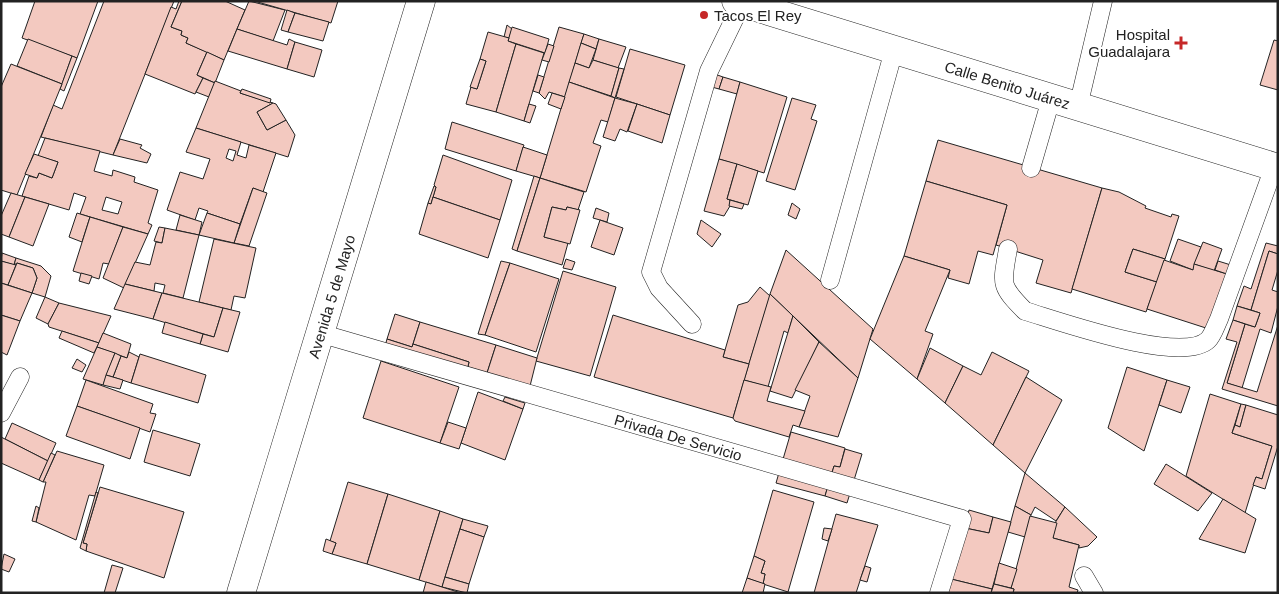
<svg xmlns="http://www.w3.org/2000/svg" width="1279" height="594" viewBox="0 0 1279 594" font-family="Helvetica,sans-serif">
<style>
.building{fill:#f3c9c0;stroke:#222;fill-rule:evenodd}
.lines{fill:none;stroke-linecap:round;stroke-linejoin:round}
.service-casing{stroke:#222;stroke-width:19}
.tertiary-casing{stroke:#222;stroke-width:29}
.primary-casing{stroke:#222;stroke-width:29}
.service{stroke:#fff;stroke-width:18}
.tertiary{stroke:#fff;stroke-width:28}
.primary{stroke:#fff;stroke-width:28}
.poi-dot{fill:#c62828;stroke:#fff;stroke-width:2}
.labels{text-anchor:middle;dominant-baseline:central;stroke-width:4;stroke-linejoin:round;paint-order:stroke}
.poi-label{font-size:15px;fill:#222;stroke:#fff;text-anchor:start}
.street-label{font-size:15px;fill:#222;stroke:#fff}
</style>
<rect width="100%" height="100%" fill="#fff"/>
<g class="building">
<path d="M35,1H98L77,58L22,38Z"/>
<path d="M104,1H174L113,155L41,137L53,105L62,109Z"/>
<path d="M179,1H182L171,27L182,31L181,35L188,38L186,43L207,52L197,75L203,78L195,94L145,74L171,7L176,9Z"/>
<path d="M182,1H225L245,10L224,60L186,43L188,38L181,35L182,31L171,27Z"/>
<path d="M249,1L285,10L273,41L237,29Z"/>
<path d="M254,1H338L331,23Z"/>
<path d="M287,10L295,13L288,32L281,30Z"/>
<path d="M295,13L329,22L323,41L288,32Z"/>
<path d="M507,25L512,29L509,38L504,37Z"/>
<path d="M512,27L549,39L545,53L508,41Z"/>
<path d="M559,27L584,34L565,97L549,92L545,99L539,93Z"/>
<path d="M237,29L287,45L289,39L295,42L287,69L228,51Z"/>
<path d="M488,32L509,38L508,41L516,44L496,112L466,104L471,87L477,89L486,61L480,59Z"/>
<path d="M584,34L599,39L596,49L581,43Z"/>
<path d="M28,39L72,56L62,84L17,66Z"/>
<path d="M599,39L626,47L618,68L593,60Z"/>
<path d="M1274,40L1278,41V90L1260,85Z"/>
<path d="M295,42L322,50L314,77L287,69Z"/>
<path d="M581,43L596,49L589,68L575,63Z"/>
<path d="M516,44L544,53L524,121L496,112Z"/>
<path d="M548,44L554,46L549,62L542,60Z"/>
<path d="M630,49L685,65L670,115L616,97Z"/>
<path d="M207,52L224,60L215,83L197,75Z"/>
<path d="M72,56L77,58L64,91L60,89Z"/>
<path d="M480,59L486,61L477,89L470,87Z"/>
<path d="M593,60L619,68L611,96L569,82L575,63L589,68Z"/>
<path d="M11,64L62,84L17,195L1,190V87Z"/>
<path d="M619,68L624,69L615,98L611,96Z"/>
<path d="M712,73L723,77L719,89L708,86Z"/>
<path d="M538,75L544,77L539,93L533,91Z"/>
<path d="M723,77L740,82L737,94L719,89Z"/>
<path d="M203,78L215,83L209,97L196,92Z"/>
<path d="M215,81L241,91L240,93L273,103L257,112L267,130L286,120L295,135L288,157L196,128Z"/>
<path d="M569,82L615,98L608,122L601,120L593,143L601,146L586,192L540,178Z"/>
<path d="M740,82L787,97L764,173L719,159Z"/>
<path d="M242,89L271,99L270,103L240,93Z"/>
<path d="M552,93L565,97L561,109L548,104Z"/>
<path d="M615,98L637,104L627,132L620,129L615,141L603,137Z"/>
<path d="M792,98L816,105L811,119L817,121L795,190L766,181Z"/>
<path d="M273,103L276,104L286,120L267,130L257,112Z"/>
<path d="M529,104L536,106L530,123L524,121Z"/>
<path d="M637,104L670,115L662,143L628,131Z"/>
<path d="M452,122L524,145L516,171L445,149Z"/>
<path d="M196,128L241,142L237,155L246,158L249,145L276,153L263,192L253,188L240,224L207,213L208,211L199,208L195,220L167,210L180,172L203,179L210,159L186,152ZM229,149L236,151L233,161L226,158Z"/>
<path d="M45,138L100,151L94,171L112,176L113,170L135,177L134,182L158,190L148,223L152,225L148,234L80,214L86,197L74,193L69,210L22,196L29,176L37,178L39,173L52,178L58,162L38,156ZM106,197L122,202L118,214L102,210Z"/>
<path d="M120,139L142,145L140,148L151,154L147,163L113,155Z"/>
<path d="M938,140L1102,188L1071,293L1036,283L1043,260L996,245L1007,205L926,181Z"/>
<path d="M523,147L547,155L540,178L516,171Z"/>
<path d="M34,154L58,162L52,178L39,173L37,178L25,174Z"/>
<path d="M443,155L512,180L500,220L433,197L436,187L434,185Z"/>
<path d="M719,159L737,164L727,199L730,200V206L724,216L704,211Z"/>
<path d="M737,164L758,171L748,205L727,199Z"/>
<path d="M534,176L540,178L517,251L512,249Z"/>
<path d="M540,178L584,192L578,210L567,207L566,210L552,207L544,237L568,243L562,265L517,251Z"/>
<path d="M926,181L1007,205L993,255L978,251L969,284L948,278L950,270L904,256Z"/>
<path d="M434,186L436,187L431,204L428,203Z"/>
<path d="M253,188L267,193L249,246L234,243Z"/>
<path d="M1102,188L1119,192L1146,206L1145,208L1171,217L1172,214L1179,216L1165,259L1133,249L1125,272L1157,282L1146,312L1072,289Z"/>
<path d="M11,193L25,197L9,237L1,234V216Z"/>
<path d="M25,197L49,204L33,246L9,237Z"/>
<path d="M433,197L500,220L488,258L419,234L428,203L431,204Z"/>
<path d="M730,200L744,204L742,209L729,206Z"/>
<path d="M792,203L800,209L796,219L788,215Z"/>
<path d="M552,207L566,210L567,207L580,210L570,244L544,237Z"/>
<path d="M596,208L609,213L607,222L593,218Z"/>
<path d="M77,213L90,217L82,242L69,237Z"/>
<path d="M207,213L240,224L234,243L199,235Z"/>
<path d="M180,215L202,222L199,235L176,230Z"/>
<path d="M90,217L123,227L109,264L103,263L99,279L73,271Z"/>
<path d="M600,220L623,228L614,255L591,247Z"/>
<path d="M701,220L721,234L712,247L697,234Z"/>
<path d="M123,227L148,234L124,288L103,278Z"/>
<path d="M159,227L165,228L162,243L154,241Z"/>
<path d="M165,228L199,235L183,298L163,293L165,285L155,283L154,291L125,284L135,262L150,265L156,242L162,243Z"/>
<path d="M214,239L256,248L245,298L234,296L231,310L199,302Z"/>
<path d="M1178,239L1201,247L1193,270L1170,261Z"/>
<path d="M1203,242L1222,249L1214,271L1194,264Z"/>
<path d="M1266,243L1278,246V254L1269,251L1251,310L1237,306L1244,286L1251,289Z"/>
<path d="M1133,249L1165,259L1157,282L1125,272Z"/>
<path d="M786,250L873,329L858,378L770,294Z"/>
<path d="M1269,251L1278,254V270L1272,290L1278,292V306L1271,333L1260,329L1242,388L1227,383L1245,324L1255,327L1260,313L1251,310Z"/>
<path d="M2,253L16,258L14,265L1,261Z"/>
<path d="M904,256L950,270L925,331L933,334L917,379L870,339Z"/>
<path d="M16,258L41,266L51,276L45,297L32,293L37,278L33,268L17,263L14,265Z"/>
<path d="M566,259L575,262L572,270L563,268Z"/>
<path d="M1164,260L1193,270L1194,264L1227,274L1209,329L1147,309Z"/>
<path d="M1,261L16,265L8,285L1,283Z"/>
<path d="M501,261L510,263L485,335L478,334Z"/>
<path d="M1218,261L1231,265L1227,274L1215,270Z"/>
<path d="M17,263L33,268L37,278L32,293L8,285Z"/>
<path d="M510,263L559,279L536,352L485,335Z"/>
<path d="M563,271L616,287L590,376L536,361Z"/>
<path d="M81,273L92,276L89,284L79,281Z"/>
<path d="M1,283L32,293L20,321L1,315Z"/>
<path d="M125,284L162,293L153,319L114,309Z"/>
<path d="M760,287L770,296L749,364L723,357L738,305L748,302Z"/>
<path d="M162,293L223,308L214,337L153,319Z"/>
<path d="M770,294L793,316L788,333L784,331L768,387L744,380Z"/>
<path d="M45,297L59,303L48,324L36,318Z"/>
<path d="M59,303L111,316L99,343L49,327L48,324Z"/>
<path d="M1237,306L1260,313L1255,327L1233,320Z"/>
<path d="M223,308L240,312L228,352L200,344L203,334L214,337Z"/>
<path d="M395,314L420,322L412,347L387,339Z"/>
<path d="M1,315L20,321L7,355L1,352Z"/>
<path d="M613,315L725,350L723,357L749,364L733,418L594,377Z"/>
<path d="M793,316L819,342L792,398L770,391Z"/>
<path d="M1233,320L1245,324L1227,383L1257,392L1278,325V406L1222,389L1237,342L1226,339Z"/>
<path d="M165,322L203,334L200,344L162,333Z"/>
<path d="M420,322L496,345L487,373L468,367L469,362L413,344Z"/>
<path d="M62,331L99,343L94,353L59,338Z"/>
<path d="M103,333L131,344L127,358L97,347Z"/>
<path d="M387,339L412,347L413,344L469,362L464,383L382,357Z"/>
<path d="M819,342L858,378L838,437L799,427L810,396L795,390Z"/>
<path d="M496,345L537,358L530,386L487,373Z"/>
<path d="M97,347L115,353L103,385L83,379Z"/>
<path d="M930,348L963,366L945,403L917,379Z"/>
<path d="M129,352L139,357L131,383L113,377L121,356L127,358Z"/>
<path d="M992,352L1029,371L993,445L945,403L963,366L981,375Z"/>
<path d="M115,353L121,356L113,377L106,375Z"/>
<path d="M140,354L206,375L198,403L131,383Z"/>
<path d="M77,359L86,365L82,372L72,368Z"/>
<path d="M381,361L459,387L440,443L363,418Z"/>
<path d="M1127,367L1167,380L1144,451L1108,428Z"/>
<path d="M106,375L123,380L120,389L103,385Z"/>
<path d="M1026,377L1062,400L1025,473L993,445Z"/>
<path d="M86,380L153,404L150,413L156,414L150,432L77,406Z"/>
<path d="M744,380L771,387L767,401L805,411L799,427L793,425L789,437L735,421L733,418Z"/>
<path d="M1167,380L1190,387L1181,413L1159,405Z"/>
<path d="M478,392L523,409L505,460L461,443Z"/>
<path d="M1210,394L1241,404L1232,433L1272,446L1262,479L1256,477L1245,513L1186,476Z"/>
<path d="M505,397L525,403L523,409L503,401Z"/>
<path d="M1241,404L1246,405L1240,427L1235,425Z"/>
<path d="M1246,405L1278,415V446L1265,489L1253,485L1256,477L1262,479L1272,446L1232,433L1235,425L1240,427Z"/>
<path d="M77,406L140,428L130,459L66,436Z"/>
<path d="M448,422L466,428L459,449L440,443Z"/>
<path d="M12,423L56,443L48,461L5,439Z"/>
<path d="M153,430L200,444L190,476L144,462Z"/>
<path d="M791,432L845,448L840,467L834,466L825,496L776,483Z"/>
<path d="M1,437L48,461L39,480L1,463Z"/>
<path d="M845,449L862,454L847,503L825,496L834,466L840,467Z"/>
<path d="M57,451L104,465L95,496L89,495L76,540L36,522L46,482H43Z"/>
<path d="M51,453L55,455L43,482L39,480Z"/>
<path d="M1166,464L1212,493L1198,511L1154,484Z"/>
<path d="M1025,473L1065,507L1056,521L1035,507L1031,515L1015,506Z"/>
<path d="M348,482L388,494L367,564L332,554L336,543L330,541Z"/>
<path d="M100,487L184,512L164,578L86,551L87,544L83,543Z"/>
<path d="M773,490L814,502L788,592L763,584L765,574L761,573L765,561L754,556Z"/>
<path d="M96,492L98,493L83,543L87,544L86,551L80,548Z"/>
<path d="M388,494L440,511L419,580L367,564Z"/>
<path d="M1223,499L1256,519L1245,553L1199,539Z"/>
<path d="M36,506L39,508L36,522L32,521Z"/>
<path d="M1015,506L1031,515L1025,537L1008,532Z"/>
<path d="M1065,507L1097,537L1088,546L1079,548V545L1053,538L1055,523Z"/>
<path d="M969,510L993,517L989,533L965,528Z"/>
<path d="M440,511L463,519L442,587L419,580Z"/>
<path d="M836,514L878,525L856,593H814Z"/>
<path d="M1030,516L1057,523L1053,538L1079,545L1069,587L1078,590L1077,593H1013L1014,589L1011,588Z"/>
<path d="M993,517L1011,522L992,589L951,579L965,528L989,533Z"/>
<path d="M463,519L488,526L484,537L460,529Z"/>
<path d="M824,528L832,529L828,541L822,539Z"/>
<path d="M460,529L484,537L469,584L445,577Z"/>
<path d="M326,539L336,543L332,554L323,551Z"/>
<path d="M4,554L15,559L9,572L1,569Z"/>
<path d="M754,556L765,561L761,573L765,574L763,584L747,578Z"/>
<path d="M999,563L1017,569L1011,588L994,584Z"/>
<path d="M112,565L123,568L115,593H104Z"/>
<path d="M865,566L871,568L867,582L860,580Z"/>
<path d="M445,577L469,584L467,593L442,587Z"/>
<path d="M747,578L765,584L763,593H742Z"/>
<path d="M951,579L992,589L991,593H948Z"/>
<path d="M426,582L442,587L461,593H423Z"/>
<path d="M994,584L1014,589L1013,593H991Z"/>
</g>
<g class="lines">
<defs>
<g id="service">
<path d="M1078,107L1103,1"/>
<path d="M1031,168L1051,99"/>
<path d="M1008,249C1002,284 999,285 1025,311C1059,321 1182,365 1208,340C1213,335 1216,325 1219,319L1274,167"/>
<path d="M830,280L894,50"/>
<path d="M692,324L659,288L651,272L709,71L743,1"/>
<path id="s1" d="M319,333L962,519L939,593"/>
<path d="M1,413L20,377"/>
<path d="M1084,576L1094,593"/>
</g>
<g id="tertiary">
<path id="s2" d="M241,593L421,1"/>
</g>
<g id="primary">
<path id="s3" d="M736,1L1278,168"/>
</g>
</defs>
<use href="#service" class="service-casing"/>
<use href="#tertiary" class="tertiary-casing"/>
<use href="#primary" class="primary-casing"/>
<use href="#service" class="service"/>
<use href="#tertiary" class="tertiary"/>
<use href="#primary" class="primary"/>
</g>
<g class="poi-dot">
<circle cx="704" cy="15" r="5"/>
<path d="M1178.5 35.5h5v5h5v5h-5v5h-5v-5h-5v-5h5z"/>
</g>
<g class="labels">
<g class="poi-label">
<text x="714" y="15">Tacos El Rey</text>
<text x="1170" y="34" text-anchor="end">Hospital<tspan x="1170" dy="17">Guadalajara</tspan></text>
</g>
<g class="street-label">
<text stroke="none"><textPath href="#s3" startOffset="284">Calle Benito Juárez</textPath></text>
<text stroke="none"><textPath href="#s2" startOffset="310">Avenida 5 de Mayo</textPath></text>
<text stroke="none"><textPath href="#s1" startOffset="374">Privada De Servicio</textPath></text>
</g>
</g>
<rect width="1279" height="594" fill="none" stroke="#222222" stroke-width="5"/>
</svg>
